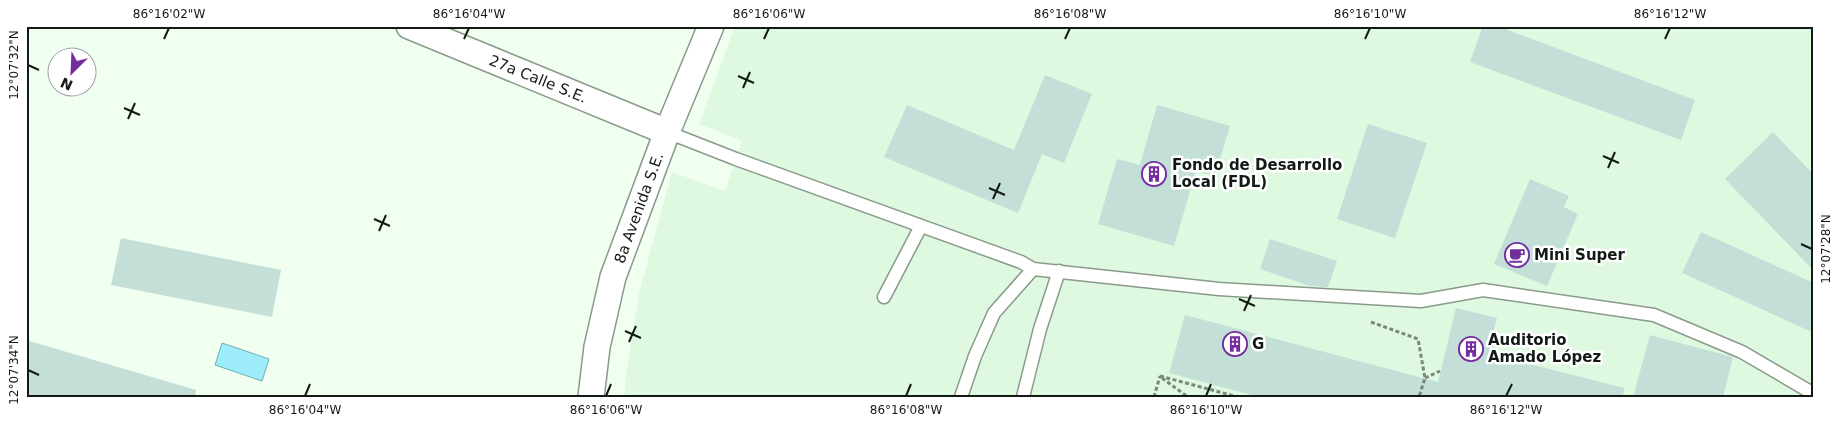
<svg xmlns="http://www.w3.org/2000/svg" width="1840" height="423" viewBox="0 0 1840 423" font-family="'DejaVu Sans',sans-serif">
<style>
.built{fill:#dff9e1}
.water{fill:#9decfc;stroke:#74adb6}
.building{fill:#c3dfd8}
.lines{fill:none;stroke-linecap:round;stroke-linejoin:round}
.service-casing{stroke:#899a8a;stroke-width:15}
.minor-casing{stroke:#899a8a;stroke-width:28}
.path{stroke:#7c867c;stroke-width:3;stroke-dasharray:4 2.5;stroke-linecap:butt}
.service{stroke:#fff;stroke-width:12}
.minor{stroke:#fff;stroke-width:25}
.ticks{fill:none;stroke:#131a14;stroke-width:2}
.labels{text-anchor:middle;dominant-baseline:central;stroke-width:5;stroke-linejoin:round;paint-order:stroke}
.street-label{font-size:15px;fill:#131a14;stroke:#fff}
.poi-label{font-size:15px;font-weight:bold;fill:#131a14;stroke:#fff;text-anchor:start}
.neatline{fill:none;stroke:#131a14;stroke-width:2}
.ticks-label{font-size:12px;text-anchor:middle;fill:#131a14}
</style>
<rect width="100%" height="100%" fill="#f0fff0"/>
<path class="built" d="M735,26H1814V397H625V381L639,293L672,172L725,191L742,141L699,124Z"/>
<path class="water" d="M222,343L269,359L262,381L215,365Z"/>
<g class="building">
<path d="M1483,26H1497L1695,100L1681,140L1470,62Z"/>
<path d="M1045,75L1092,94L1064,163L1042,154L1018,213L884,157L907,105L1014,150Z"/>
<path d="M1157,105L1230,126L1215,176L1196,171L1174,246L1098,224L1117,159L1140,165Z"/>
<path d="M1368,124L1427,143L1395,238L1337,219Z"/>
<path d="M1773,132L1814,175V271L1725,179Z"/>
<path d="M1530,179L1569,196L1564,207L1578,214L1547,286L1494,264Z"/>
<path d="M1701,232L1814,283V333L1682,273Z"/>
<path d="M121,238L281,270L272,317L111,285Z"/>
<path d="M1270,239L1337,261L1328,287L1310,286L1260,269Z"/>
<path d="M1456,308L1497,318L1491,341L1497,342L1494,355L1624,388L1623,397H1259L1169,373L1185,315L1438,382Z"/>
<path d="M1650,335L1733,357L1723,397H1633Z"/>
<path d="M26,340L196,390L195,397H26Z"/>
</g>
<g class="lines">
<defs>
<g id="service">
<path d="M667,132L736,159L1021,262L1033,269L1219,289L1421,301L1483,290L1654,315L1742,352L1814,394"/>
<path d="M884,297L921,226"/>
<path d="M961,397L975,356L994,313L1033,269"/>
<path d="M1023,397L1040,329L1059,271"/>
</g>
<g id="minor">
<path d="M409,26L667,132"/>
<path d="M591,397L597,347L613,277L667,132L711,26"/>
</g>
</defs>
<use href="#service" class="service-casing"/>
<use href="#minor" class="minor-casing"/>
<g class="path">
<path d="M1371,322L1418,339L1425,378L1419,397"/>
<path d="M1160,376L1238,397"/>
<path d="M1162,378L1188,397"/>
<path d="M1425,378L1440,371"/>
<path d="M1154,397L1160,376"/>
</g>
<use href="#service" class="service"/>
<use href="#minor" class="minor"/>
</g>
<path class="ticks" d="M164,39L169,28M464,39L469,28M764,39L769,28M1065,39L1070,28M1365,39L1370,28M1665,39L1670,28M28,65L39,70M738,76L754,83M743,88L750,72M124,108L140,115M128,119L135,103M1603,156L1619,163M1608,168L1615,152M989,188L1005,195M993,199L1000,183M374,219L390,226M379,231L386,215M1801,244L1812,249M1239,299L1255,306M1244,311L1251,295M625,331L641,338M629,342L636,326M28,370L39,375M305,396L310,384M606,396L611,384M906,396L911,384M1206,396L1211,384M1506,396L1512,384"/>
<defs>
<symbol id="building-ring" viewBox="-11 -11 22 22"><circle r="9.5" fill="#fff" stroke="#752c9f" stroke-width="1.5"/><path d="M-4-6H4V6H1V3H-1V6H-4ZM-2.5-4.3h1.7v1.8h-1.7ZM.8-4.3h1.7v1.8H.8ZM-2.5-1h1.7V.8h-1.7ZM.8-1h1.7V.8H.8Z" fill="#752c9f"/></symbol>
<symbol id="cafe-ring" viewBox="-11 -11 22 22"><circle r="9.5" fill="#fff" stroke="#752c9f" stroke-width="1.5"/><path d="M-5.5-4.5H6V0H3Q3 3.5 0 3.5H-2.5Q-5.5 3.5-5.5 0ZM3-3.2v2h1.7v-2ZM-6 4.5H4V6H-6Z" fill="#752c9f"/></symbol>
</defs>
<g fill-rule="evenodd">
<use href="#building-ring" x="1140" y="160" width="28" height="28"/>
<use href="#cafe-ring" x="1503" y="241" width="28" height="28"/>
<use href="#building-ring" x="1221" y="330" width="28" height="28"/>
<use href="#building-ring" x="1457" y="335" width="28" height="28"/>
</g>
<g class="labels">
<g class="street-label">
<text transform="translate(538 79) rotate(22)">27a Calle S.E.</text>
<text transform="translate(639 208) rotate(-70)">8a Avenida S.E.</text>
</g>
<g class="poi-label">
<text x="1172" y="165">Fondo de Desarrollo<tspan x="1172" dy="17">Local (FDL)</tspan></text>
<text x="1534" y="255">Mini Super</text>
<text x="1488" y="340">Auditorio<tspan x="1488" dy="17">Amado López</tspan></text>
<text x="1252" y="344">G</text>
</g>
</g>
<rect width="1840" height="423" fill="none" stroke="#ffffff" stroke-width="55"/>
<g transform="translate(72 72) rotate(204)"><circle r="24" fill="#ffffff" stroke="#a1a3a1"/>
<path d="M0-4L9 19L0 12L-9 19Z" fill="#752c9f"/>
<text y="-8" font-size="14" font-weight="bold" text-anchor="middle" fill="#131a14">N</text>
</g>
<rect x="28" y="28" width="1784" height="368" class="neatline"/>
<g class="ticks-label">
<text x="169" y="18">86°16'02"W</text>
<text x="469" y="18">86°16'04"W</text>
<text x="769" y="18">86°16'06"W</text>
<text x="1070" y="18">86°16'08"W</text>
<text x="1370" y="18">86°16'10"W</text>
<text x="1670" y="18">86°16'12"W</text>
<text transform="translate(14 65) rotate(-90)" y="4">12°07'32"N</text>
<text transform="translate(1826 249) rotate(-90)" y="4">12°07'28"N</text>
<text transform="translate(14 370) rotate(-90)" y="4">12°07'34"N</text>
<text x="305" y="414">86°16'04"W</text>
<text x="606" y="414">86°16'06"W</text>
<text x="906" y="414">86°16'08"W</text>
<text x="1206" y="414">86°16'10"W</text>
<text x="1506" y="414">86°16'12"W</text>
</g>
</svg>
